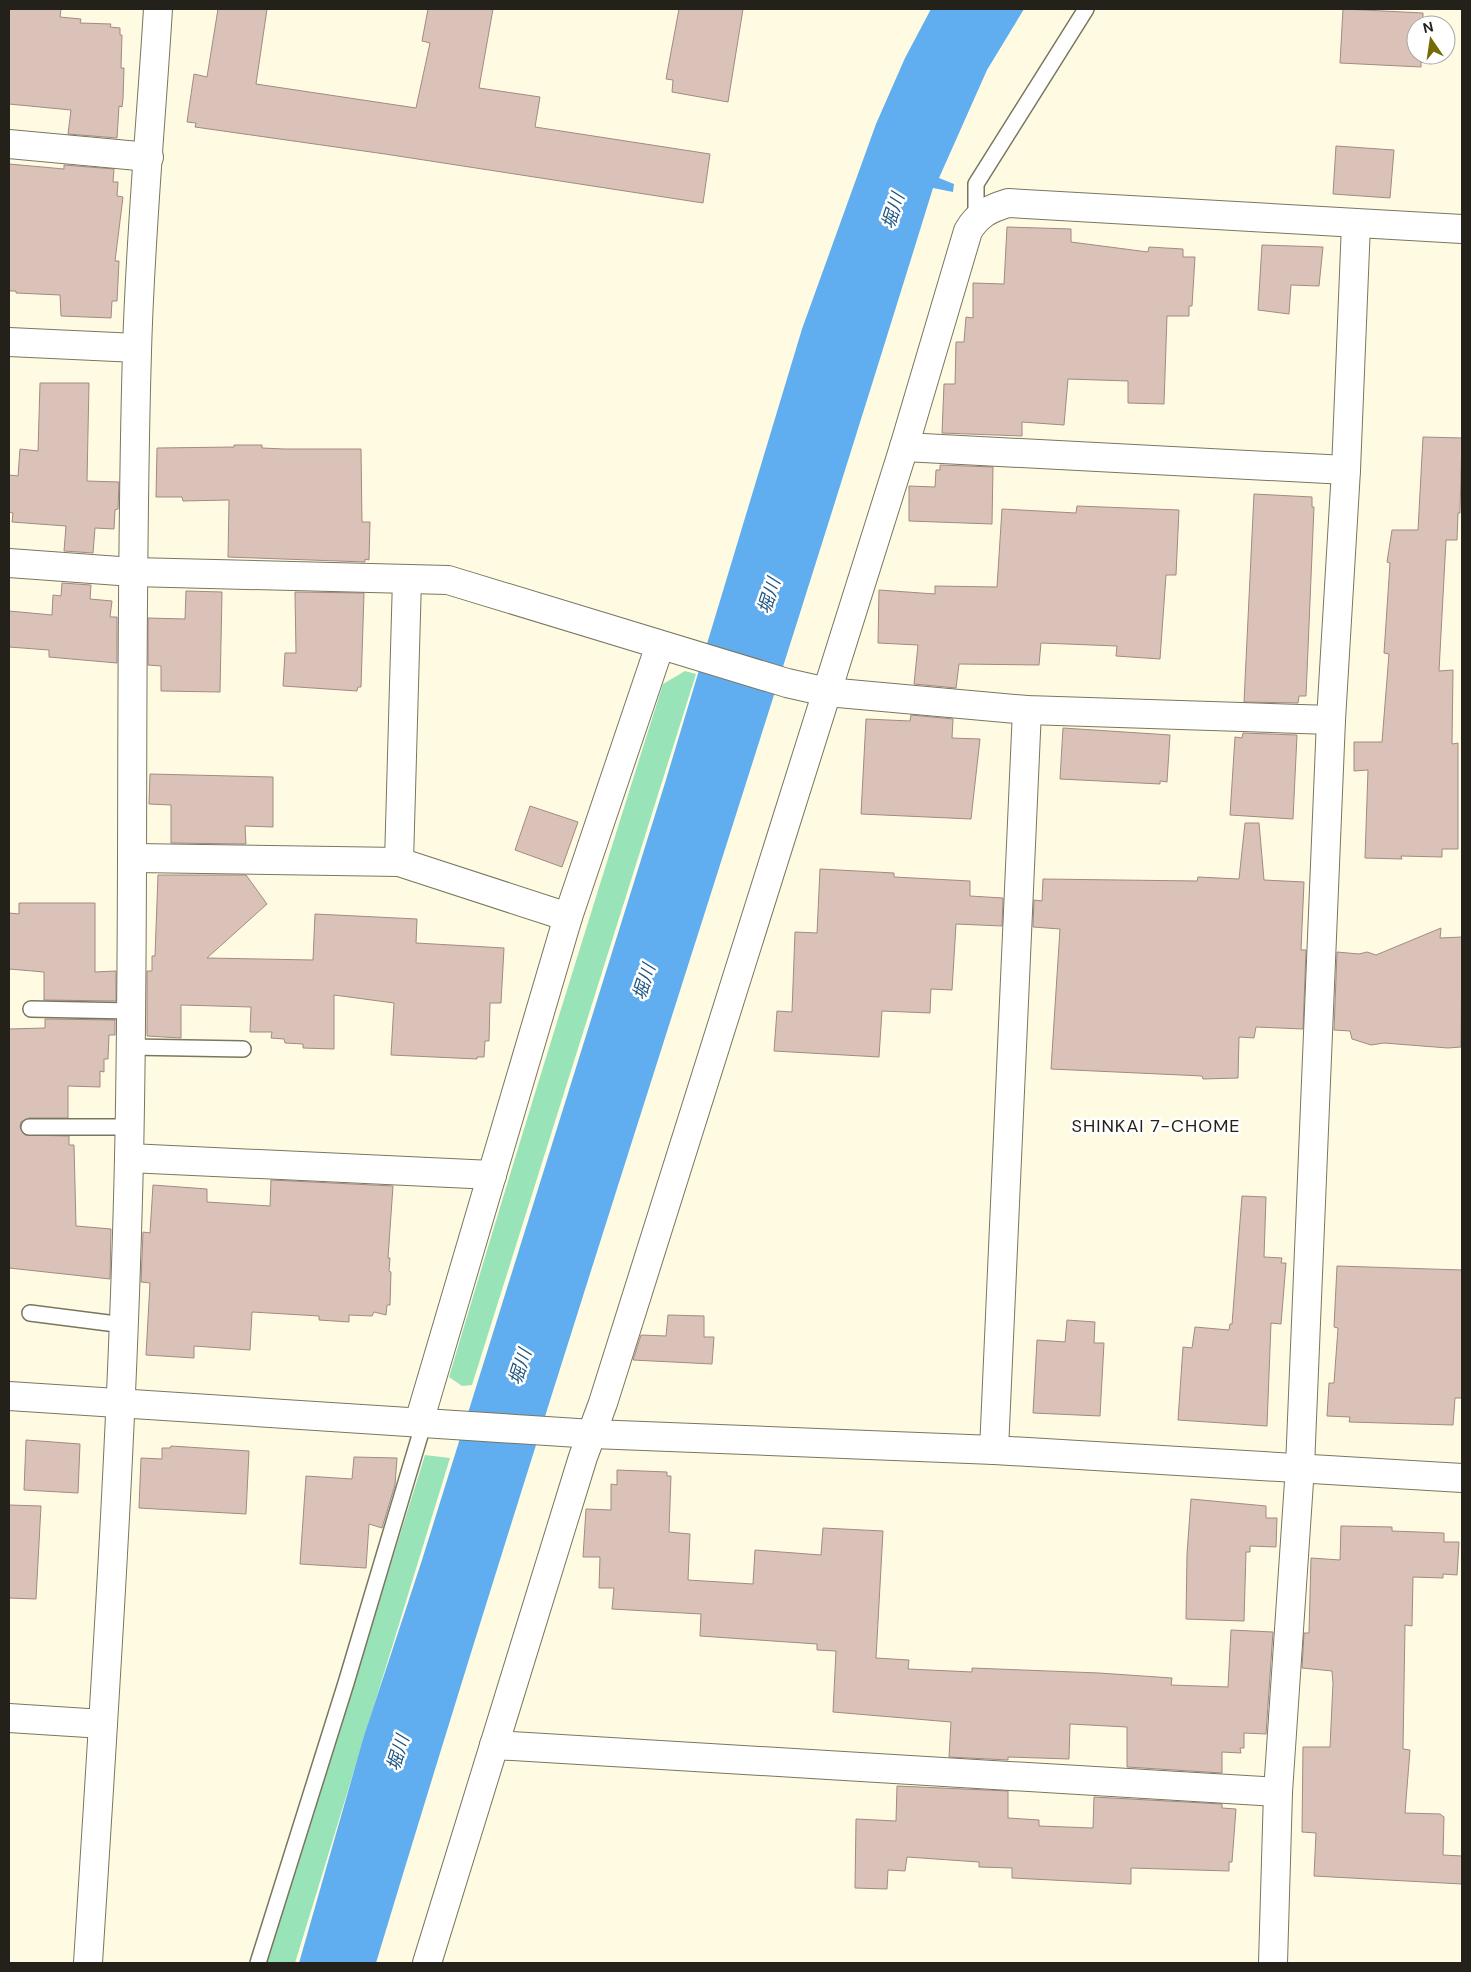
<svg xmlns="http://www.w3.org/2000/svg" width="1471" height="1972" viewBox="0 0 1471 1972" font-family="'DM Sans','Noto Sans JP',sans-serif">
<style>
.green{fill:#98e4b8}
.water{fill:#60aef0}
.building{fill:#dbc2b8;stroke:#a28a81}
.lines{fill:none;stroke-linecap:round;stroke-linejoin:round}
.lane-casing{stroke:#797660;stroke-width:18}
.street-casing{stroke:#797660;stroke-width:30}
.lane{stroke:#fff;stroke-width:15}
.street{stroke:#fff;stroke-width:28}
.labels{text-anchor:middle;dominant-baseline:central;stroke-width:5;stroke-linejoin:round;paint-order:stroke}
.water-label{font-size:18px;font-style:italic;fill:#1e5581;stroke:#fff}
.neighbourhood-label{font-size:18px;letter-spacing:1px;fill:#232119;stroke:#fff}
</style>
<rect width="100%" height="100%" fill="#fffbe3"/>
<g class="green">
<path d="M685,671L696,674L472,1385L462,1386L449,1377C518,1145 590,915 663,684Z"/>
<path d="M425,1455L450,1458L295,1963H266Z"/>
</g>
<path class="water" d="M931,9H1024L987,70L939,178L954,184L953,192L933,188C750,781 555,1370 376,1963H299L364,1736L422,1560L665,783L802,329L876,124L905,58Z"/>
<g class="building">
<path d="M9,9H61L60,17L81,19L80,23L111,24L110,27L120,28V35H122L121,68H124L123,99L122,107L119,106L117,138L68,134L71,110L9,104Z"/>
<path d="M218,9H267L256,84L416,108L430,43L422,41L428,9H493L479,88L540,97L535,127L710,154L703,203L385,154L195,127L196,123L187,122L194,74L207,77Z"/>
<path d="M679,9H743L728,102L672,92L673,80L666,79Z"/>
<path d="M1343,9L1423,13V25H1416V55H1421V67L1340,63Z"/>
<path d="M1336,146L1394,150L1390,198L1333,194Z"/>
<path d="M9,164L64,169V165L114,169L113,182H118L117,196L123,197L115,261H119L117,301H112L111,318L61,316L60,295L16,293V291H9Z"/>
<path d="M1007,227L1071,229V242L1148,252L1149,247L1183,249V257H1195L1192,306H1189V316H1167L1164,404L1128,403V381L1068,379L1064,425L1022,422V436L942,433L944,384H955L956,342H964L966,317L973,318V283L1004,284Z"/>
<path d="M1262,245L1323,247L1319,286L1291,285L1289,314L1258,310Z"/>
<path d="M40,383H89L87,481L119,482L118,509L115,510L114,529L95,528L93,553L64,551L66,526L12,522L13,513L9,512V475L18,476L20,449L38,451Z"/>
<path d="M1423,437L1462,438L1460,513H1458L1457,540H1446L1439,671L1453,670L1452,744L1458,743V849H1442V857L1401,856L1402,859L1365,858L1368,770L1354,771V742H1382L1389,654L1384,653L1390,563L1387,562L1392,530H1418Z"/>
<path d="M234,445H262V448L284,449H361L362,522H370L369,560L365,559V562L228,557L229,500L183,501L182,497H156L157,448L234,447Z"/>
<path d="M940,465L993,467L992,524L909,521V486L935,487L936,470H940Z"/>
<path d="M1254,494L1312,497V507H1314L1306,696H1299L1298,703L1244,702Z"/>
<path d="M1077,506L1179,510L1176,575H1166L1160,659L1116,656L1117,646L1041,643L1039,665L959,664L956,688L914,684L918,645L878,643L879,590L935,594V586L997,587L1002,509L1076,513Z"/>
<path d="M62,583L91,585L90,599L112,601L110,617H117V663L49,657V650L9,647V611L52,615L53,595L61,596Z"/>
<path d="M186,591L222,592L220,692L161,691V666L148,665V618L185,619Z"/>
<path d="M295,592L364,593L361,687H358L357,691L283,686L285,653H296Z"/>
<path d="M911,715L953,719L952,738L980,739L971,819L861,814L866,719L910,721Z"/>
<path d="M1063,728L1170,735L1167,782L1160,781V784L1060,779Z"/>
<path d="M1243,733L1297,735L1293,819L1230,815L1235,737L1242,738Z"/>
<path d="M150,774L273,777V827L245,826L246,844L171,843V805L149,804Z"/>
<path d="M530,806L578,822L562,867L515,850Z"/>
<path d="M1245,823H1259L1264,880L1304,882L1301,950H1306L1303,1029L1256,1027L1254,1038L1239,1037L1238,1078L1203,1079L1202,1076L1181,1075L1051,1069L1060,929L1033,927L1034,900L1042,901L1043,879L1197,881L1198,877L1239,879Z"/>
<path d="M820,869L894,873V877L970,881V896L1003,898L1002,926L956,924L952,990L931,989L930,1013L882,1011L879,1057L774,1051L777,1011L792,1012L795,932L817,933Z"/>
<path d="M158,875H246L267,904L207,958L313,960L315,914L417,919L416,943L504,948L501,1003H490L489,1041H485L484,1057H477V1059L391,1055L394,1003L334,995V1049L303,1048V1044L285,1043L284,1039L271,1038L272,1032H250L251,1007L181,1005V1038L147,1036V971H152V956H155Z"/>
<path d="M19,903H95V972L116,971V1001L44,1000V972L9,969V913L19,914Z"/>
<path d="M1441,928L1440,938L1462,937L1461,1047L1448,1048L1384,1043L1371,1045L1352,1039L1350,1031L1334,1030L1337,952L1359,954L1367,952L1376,955Z"/>
<path d="M45,1019L115,1020V1035H109L108,1059H104V1072L100,1071V1087L68,1086V1118H29L21,1122L20,1127L25,1135L69,1136V1145H74L76,1226L111,1229L110,1279L9,1268V1029L45,1028Z"/>
<path d="M271,1180L393,1186L388,1258H390L389,1271L391,1272L390,1305H387L386,1315L374,1312L372,1316L349,1315V1322L319,1320V1316L252,1312L250,1350L194,1346V1358L146,1355L150,1283L141,1282L143,1232L150,1233L153,1185L207,1189V1202L270,1206Z"/>
<path d="M1242,1196L1266,1197L1264,1257L1282,1258L1281,1263H1286L1281,1324L1271,1323L1267,1426L1178,1420L1183,1347L1192,1348L1195,1327L1229,1330L1230,1324H1232Z"/>
<path d="M1337,1266L1462,1270V1398H1455L1453,1425L1349,1422L1350,1417L1327,1416L1329,1383H1334L1338,1328L1334,1327Z"/>
<path d="M668,1315L704,1316V1337H714L712,1364L633,1360L641,1335L666,1336Z"/>
<path d="M1067,1320L1095,1322L1094,1343H1104L1100,1416L1033,1413L1037,1340L1065,1342Z"/>
<path d="M26,1440L80,1444L78,1493L24,1490Z"/>
<path d="M171,1446L249,1451L246,1514L139,1508L141,1458L162,1459V1448H170Z"/>
<path d="M354,1457L397,1458L395,1485L382,1528L369,1524L366,1568L300,1564L306,1476L352,1479Z"/>
<path d="M617,1470L667,1472V1476H671L669,1532L690,1534L688,1580L753,1584L755,1550L821,1555L823,1528L883,1531L876,1658L909,1660L908,1669L972,1672V1668L1099,1673L1172,1678L1171,1685L1228,1687L1231,1630L1273,1632L1266,1734L1244,1733V1748H1240L1241,1753L1222,1752V1773L1127,1767V1727L1070,1724L1069,1759L1008,1757V1760L949,1757L951,1722L833,1712L836,1651L817,1650V1644L700,1636L701,1614L612,1609L614,1588H599L600,1557H583L586,1509L611,1510V1484L617,1485Z"/>
<path d="M1191,1499L1266,1506V1518H1277L1276,1547L1250,1546V1552H1246L1244,1621L1186,1619L1187,1554Z"/>
<path d="M9,1505L41,1506L36,1599L9,1598Z"/>
<path d="M1341,1526L1392,1527V1531L1444,1533V1542H1459L1457,1575L1443,1574V1578L1413,1577L1412,1626L1405,1625L1403,1749L1410,1750L1405,1813L1440,1814L1444,1817L1443,1855L1462,1856V1884L1314,1876L1316,1833L1302,1832L1303,1747H1330L1333,1683L1332,1671L1302,1668L1304,1633H1309L1311,1558L1340,1560Z"/>
<path d="M897,1786L1008,1791V1818L1039,1820V1826L1093,1828L1094,1797L1222,1804V1808L1236,1809L1232,1862H1229V1871L1131,1868V1884L1012,1878V1868L979,1867V1862L907,1857L905,1871L888,1870L887,1889L855,1888L856,1819L896,1821Z"/>
</g>
<g class="lines">
<defs>
<g id="lane">
<path d="M976,217V184L1086,9"/>
<path d="M31,1009L131,1011"/>
<path d="M131,1047L243,1049"/>
<path d="M29,1127H129"/>
<path d="M30,1313L124,1325"/>
<path d="M258,1963L346,1683L424,1422"/>
</g>
<g id="street">
<path d="M9,144L149,157"/>
<path d="M9,342L137,348"/>
<path d="M904,447L1346,470"/>
<path d="M9,563L133,572L448,580L787,683L827,692L1027,710L1331,720"/>
<path d="M134,858L399,862L568,917"/>
<path d="M399,862L407,579"/>
<path d="M129,1158L492,1175"/>
<path d="M9,1396L593,1434L994,1450L1462,1478"/>
<path d="M419,1422L568,917L660,645"/>
<path d="M994,1450L1027,710"/>
<path d="M9,1718L103,1724"/>
<path d="M494,1745L1278,1792"/>
<path d="M88,1963C105,1695 123,1427 129,1158C135,890 129,621 137,352C140,238 151,123 158,9"/>
<path d="M427,1963L583,1457L603,1403L904,447L968,231C978,214 989,209 1008,203L1462,229"/>
<path d="M1273,1963L1278,1792L1300,1467L1331,720L1346,470L1356,224"/>
</g>
</defs>
<use href="#lane" class="lane-casing"/>
<use href="#street" class="street-casing"/>
<use href="#lane" class="lane"/>
<use href="#street" class="street"/>
</g>
<g class="labels">
<g class="water-label">
<text transform="translate(893 211) rotate(-72)">堀川</text>
<text transform="translate(769 596) rotate(-72)">堀川</text>
<text transform="translate(644 982) rotate(-72)">堀川</text>
<text transform="translate(520 1367) rotate(-72)">堀川</text>
<text transform="translate(398 1753) rotate(-73)">堀川</text>
</g>
<g class="neighbourhood-label">
<text x="1156" y="1126">SHINKAI 7-CHOME</text>
</g>
</g>
<rect width="1471" height="1972" fill="none" stroke="#232119" stroke-width="20"/>
<g transform="translate(1431 40) rotate(347)"><circle r="24" fill="#ffffff" stroke="#a7a6a3"/>
<path d="M0-4L9 19L0 12L-9 19Z" fill="#746b04"/>
<text y="-8" font-size="14" font-weight="bold" text-anchor="middle" fill="#232119">N</text>
</g>
</svg>
